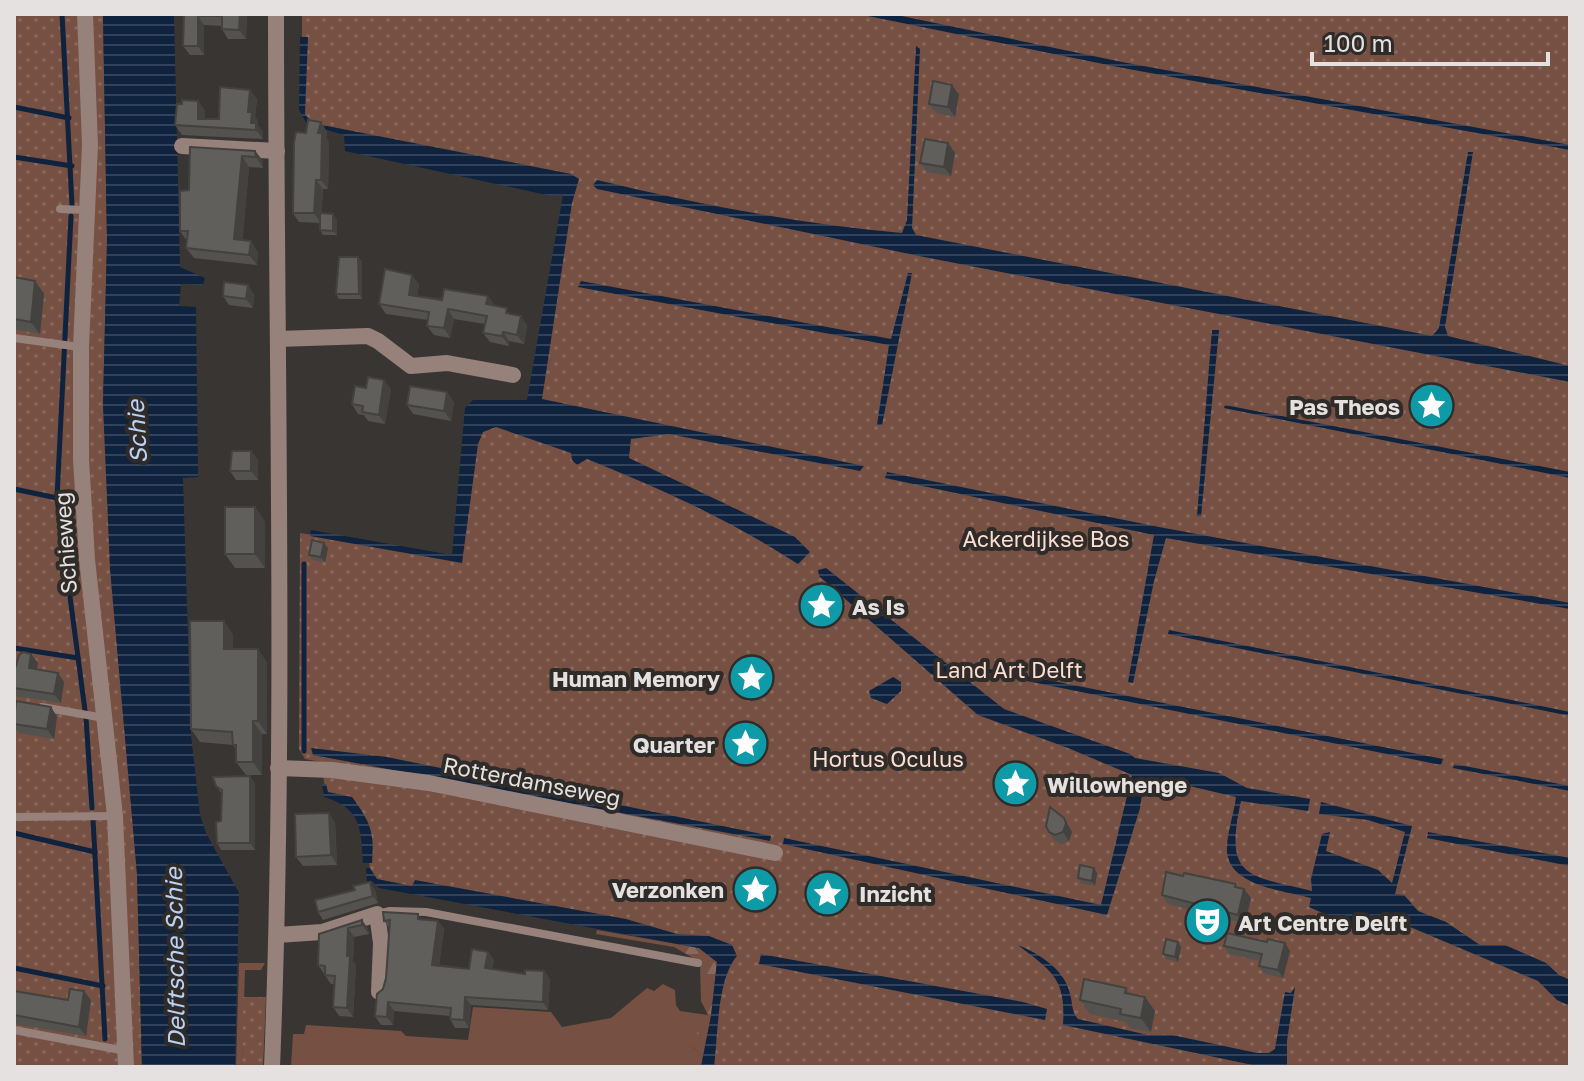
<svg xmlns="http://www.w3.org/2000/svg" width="1584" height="1081" viewBox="0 0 1584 1081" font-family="'Golos Text',sans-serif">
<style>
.grass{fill:#765042}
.forest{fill:url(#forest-firs)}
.park{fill:url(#park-dots)}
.water{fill:url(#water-rules)}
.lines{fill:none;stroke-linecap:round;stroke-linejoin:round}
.stream{stroke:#0f223e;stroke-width:5}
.service{stroke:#96817b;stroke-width:8}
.minor{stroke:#96817b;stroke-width:16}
.tertiary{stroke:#96817b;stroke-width:16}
.wall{fill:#53524e}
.shaded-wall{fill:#444240}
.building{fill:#615f5b;stroke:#444240;stroke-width:2}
.labels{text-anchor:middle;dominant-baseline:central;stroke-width:8;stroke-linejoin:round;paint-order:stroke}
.poi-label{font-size:22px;font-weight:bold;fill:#e4e1e0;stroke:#2f2b29;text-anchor:end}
.park-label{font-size:22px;fill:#fbddd2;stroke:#2f2b29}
.street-label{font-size:22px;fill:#e4e1e0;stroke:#2f2b29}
.water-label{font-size:24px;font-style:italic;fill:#bbd1f4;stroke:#2f2b29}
</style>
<defs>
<pattern id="forest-firs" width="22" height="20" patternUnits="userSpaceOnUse" patternTransform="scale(2)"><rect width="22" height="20" fill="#765042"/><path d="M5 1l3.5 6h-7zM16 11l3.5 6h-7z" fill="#89695d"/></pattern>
<pattern id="park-dots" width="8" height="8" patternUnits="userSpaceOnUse" patternTransform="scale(2)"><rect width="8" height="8" fill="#765042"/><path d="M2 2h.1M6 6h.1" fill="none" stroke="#89695d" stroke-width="1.8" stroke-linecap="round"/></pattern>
<pattern id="water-rules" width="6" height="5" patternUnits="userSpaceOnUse" patternTransform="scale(2)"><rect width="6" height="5" fill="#0f223e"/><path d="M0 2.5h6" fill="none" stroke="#32425a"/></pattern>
</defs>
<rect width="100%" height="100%" fill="#393533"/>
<g class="grass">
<path d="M239,963H265L261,970H245L242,1067H236Z"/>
<path d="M663,984L675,990L676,1005L680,1011L708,1015L693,1047L703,1056L701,1067H354L317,1065L291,1067L293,1034H304L306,1025L401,1031L406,1036L468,1040L473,1007L551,1012L562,1027L611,1018L647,988L654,991Z"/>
</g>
<path class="forest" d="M597,930L699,948L717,962L711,1016L703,1056L693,1047L701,1019L708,1015L701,1001L700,962L674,947L596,934Z"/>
<g class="park">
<path d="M14,14H103L107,241L103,405L137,874L142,1067H14Z"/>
<path d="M302,14H1570V1067H707L724,952L371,878L366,833L351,804L326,794L321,762L305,759L299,749L300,533L456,558L478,418L527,415L571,183L309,123L302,113Z"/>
<path d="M243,997H266L263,1067H242Z"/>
</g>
<g class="water">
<path d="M103,14H174L180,267L205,278L203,285L181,284L179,306L196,307L198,477L183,478L191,735L200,815L206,833L239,893L235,1067H142L137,874L110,569L103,405L107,241Z"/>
<path d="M858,14H892L1122,62L1570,145V150L1123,68Z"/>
<path d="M300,37H308L305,114L312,123L571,174L579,179L572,203L542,399L864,466L860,471L669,434L631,439L629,458L795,537L810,552L798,564C728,519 664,490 587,459L577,465L572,460L571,453L496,427L483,432L478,444L462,563L310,536L311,530L452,555L465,408L473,400H527L563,195L551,196L345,151L344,135L307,124L299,110Z"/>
<path d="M916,46L920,49L912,228L916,235L1432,336L1439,328L1468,152H1473L1445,327L1448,336L1570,366V382L919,256L597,189L593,185L597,180C697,204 799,224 902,233L907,220Z"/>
<path d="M908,273H912L882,425H877L889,345L578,287L581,281L891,339Z"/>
<path d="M1212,330H1219L1201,516H1197Z"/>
<path d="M1225,405L1570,472V478L1224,408Z"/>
<path d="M887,472L1159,527L1570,603V609L1166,538L1154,581L1133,683L1128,682L1154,535L885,478Z"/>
<path d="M826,568L1004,709L1130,754L1135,758L1219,773L1247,788L1310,799L1308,811L1241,801C1224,878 1246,875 1312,891L1311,879L1322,834L1330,832L1326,851L1378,870L1392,883L1405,832L1368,820L1319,814L1321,802L1412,826L1395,894L1404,895L1418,911L1446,922L1480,945H1505L1546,963L1559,975L1570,980V1006L1557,1000L1538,981L1396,921C1366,930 1337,920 1309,907L1311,898C1283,890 1224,886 1227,846C1228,830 1234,813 1236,797L1181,784L1144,781L1140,808L1107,915L783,844L784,838L1101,905L1132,775L1068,748L978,715L819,576L818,570Z"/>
<path d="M1169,630L1570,712V716L1168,634Z"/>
<path d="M989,669L1028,676L1443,759L1441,765L988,673Z"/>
<path d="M893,677L901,682V691L887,704L871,698L869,691Z"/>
<path d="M311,748L387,757L771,836L770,841L313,755Z"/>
<path d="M1454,764L1570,786V791L1453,768Z"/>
<path d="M322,784H326L328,792L352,797C370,821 375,833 372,863H363C361,828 361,808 324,797Z"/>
<path d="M1428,832L1570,858V866L1427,838Z"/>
<path d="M366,868H370L377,879L412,886L415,880L626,919L677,934L709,936L732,945L737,956C717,979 718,1035 714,1067H701L711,1016L717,962L699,948L379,888L372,881L367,882Z"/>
<path d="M1018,945C1040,954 1065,970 1070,994C1073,1004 1071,1011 1078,1019L1148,1035H1172L1257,1053H1269L1275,1049L1285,992L1291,993L1295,987L1287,1041V1067H1262L1063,1025C1066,979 1053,972 1018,945Z"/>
<path d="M761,954L1023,1002L1047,1009L1045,1020L759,964Z"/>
</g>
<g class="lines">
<g class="stream">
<path d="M62,14L72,205"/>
<path d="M14,107L69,118"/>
<path d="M14,157L72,166"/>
<path d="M71,216L57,498L86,718L92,808"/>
<path d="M14,489L57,498"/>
<path d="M14,648L78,658"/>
<path d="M304,751V564"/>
<path d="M93,820L105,1039"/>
<path d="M14,833L95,852"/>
<path d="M14,968L103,986"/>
</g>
<g class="service">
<path d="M60,209L87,210"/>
<path d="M14,338L80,347"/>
<path d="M42,707L104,718"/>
<path d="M14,817L115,816"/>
<path d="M378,914L390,911L426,912L698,963"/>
<path d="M14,1030L126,1051"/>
</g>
<g class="minor">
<path d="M85,14L90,145L81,347V459L87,559L115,816L126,1067"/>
<path d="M182,146L277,151"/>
<path d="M278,339L368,336L378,341L411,366L447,363L513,375"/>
<path d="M278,768L332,770L429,783L775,853"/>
<path d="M277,935L322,932L377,914L381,943L379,992"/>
</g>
<path class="tertiary" d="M272,1067C286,716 276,365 276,14"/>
</g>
<g class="wall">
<path d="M184,14H247L246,39H228L222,29V26L204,25V55H190L183,46Z"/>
<path d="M250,90L257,99L255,116L258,122V126L263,132V139L182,135L175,125L182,104L198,101L205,111V119H219Z"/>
<path d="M959,94L955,117L936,113L929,104Z"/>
<path d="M321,122L327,132L326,138L329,142L328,189H323L321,213L337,219V235H323L320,230V223L299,222L293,213L306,133Z"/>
<path d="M948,143L955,153L951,176L927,172L920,163Z"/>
<path d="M190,147L255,151L263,161V168L249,167L242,240L258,252L257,265L194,258L186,248L187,241L180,231L189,190Z"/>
<path d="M358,257L362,262V299H339L336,294Z"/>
<path d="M14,277L35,281L44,294L40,334L14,329Z"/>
<path d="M419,284L417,296L495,305L512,315L527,325L524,344L509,341V346L490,342L483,333L485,324L454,319L450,338L434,335L427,326L428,320L386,314L379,304Z"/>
<path d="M254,294L253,308L229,305L223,296Z"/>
<path d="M366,388L391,389L385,424L368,421L364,415L358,414L352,404Z"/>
<path d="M447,392L454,402L451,421L413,414L407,405Z"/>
<path d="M251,451L258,460V480H236L230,471Z"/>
<path d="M265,521V568H235L225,554Z"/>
<path d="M328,548L325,562L313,560L309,555Z"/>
<path d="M233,634V649L267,662V734H262V775H246L236,762V750L233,745L200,742L191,729Z"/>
<path d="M31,654L38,663L37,669L64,682L61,703L14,696V665L16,666Z"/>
<path d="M51,707L57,717L54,739L19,733L14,726V711Z"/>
<path d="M255,783V850H221L217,843L221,821L222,794L216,786Z"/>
<path d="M335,822L337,865L303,866L296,857Z"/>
<path d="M1070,827L1072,832L1069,841L1061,844L1055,841L1049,832Z"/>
<path d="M1094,868L1097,873L1095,886L1081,883L1078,878Z"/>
<path d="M1239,888L1244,889L1251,898L1245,924L1168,904L1162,895Z"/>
<path d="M375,890L378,903L323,920L318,912Z"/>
<path d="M383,912L423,920L438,921L444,929L439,966L469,969L488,952L494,960L492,969L525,974L544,971L550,979L548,1010L471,1005L469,1028H455L450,1019V1016L394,1011L393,1025H381L375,1016L386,978L389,928L384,921Z"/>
<path d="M362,920L368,929L369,934L354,937L353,961L356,965L353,1017L339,1016L333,1007L334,984H331L318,965L319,934Z"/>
<path d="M1178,942L1181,947L1178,962L1166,959L1163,954Z"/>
<path d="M1267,942L1285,943L1290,951L1283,978L1265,974L1259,966L1261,961L1229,954L1224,946Z"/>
<path d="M1126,988L1130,994L1145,997L1155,1011L1151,1032L1130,1028L1126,1022L1090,1014L1080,1000Z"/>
<path d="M14,991L68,1000H91L86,1036L14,1024Z"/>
</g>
<g class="shaded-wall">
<path d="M240,14H247L246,39L239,30Z"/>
<path d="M198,16L204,25V55L198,46Z"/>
<path d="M952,85L959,94L955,117L948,107Z"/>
<path d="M250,90L257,99L255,116L258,122V126L263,132V139L251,123L248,112Z"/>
<path d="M198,101L205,111V129L198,119Z"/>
<path d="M321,122L327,132L326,138L329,142L328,189L321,180L318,133Z"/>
<path d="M948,143L955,153L951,176L944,167Z"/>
<path d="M255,151L263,161V168L256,157Z"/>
<path d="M242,156L249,167L242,250L234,239Z"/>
<path d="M316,180L323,189L321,223L314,213Z"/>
<path d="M333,214L337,219V235L333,231Z"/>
<path d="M251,241L258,252L257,265L249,255Z"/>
<path d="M358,257L362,262V299L359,294Z"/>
<path d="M412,275L419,284L416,305L409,295Z"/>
<path d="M35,281L44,294L40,334L31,322Z"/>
<path d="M248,285L254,294L253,308L246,299Z"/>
<path d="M488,296L495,305L486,304Z"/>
<path d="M448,309L454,319L450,338L444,328Z"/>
<path d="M521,316L527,325L524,344L517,335Z"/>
<path d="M503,332L509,341V346L502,336Z"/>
<path d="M384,380L391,389L385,424L379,415Z"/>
<path d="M447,392L454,402L451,421L444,411Z"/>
<path d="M251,451L258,460V480L251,471Z"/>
<path d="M255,507L265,521V568L255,554Z"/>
<path d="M324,543L328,548L325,562L321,557Z"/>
<path d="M224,621L233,634V663L224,649Z"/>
<path d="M258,649L267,662V734L258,721Z"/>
<path d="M31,654L38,663L35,677L29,668Z"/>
<path d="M58,673L64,682L61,703L54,694Z"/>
<path d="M51,707L57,717L54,739L47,729Z"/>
<path d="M253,721L262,734V775L253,762Z"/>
<path d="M250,776L255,783V850L250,843Z"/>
<path d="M329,813L335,822L337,865L331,855Z"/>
<path d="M1064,818L1072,832L1069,841L1063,832Z"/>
<path d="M1094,868L1097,873L1095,886L1092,881Z"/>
<path d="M370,882L375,890L378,903L373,896Z"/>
<path d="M1244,889L1251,898L1245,924L1238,915Z"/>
<path d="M362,920L368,929L369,934L362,925Z"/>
<path d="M438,921L444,929L438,973L432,965Z"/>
<path d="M348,928L354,937L353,961L356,965L353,1017L347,1008Z"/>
<path d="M1178,942L1181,947L1178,962L1175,957Z"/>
<path d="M1285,943L1290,951L1283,978L1278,970Z"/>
<path d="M488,952L494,960L491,976L485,968Z"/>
<path d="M544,971L550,979L548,1010L543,1002Z"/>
<path d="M84,991L91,1000L86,1036L79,1027Z"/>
<path d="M465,997L471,1005L469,1028L464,1020Z"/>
<path d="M1145,997L1155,1011L1151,1032L1141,1018Z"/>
<path d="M388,1002L394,1011L393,1025L387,1017Z"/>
</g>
<g class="building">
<path d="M184,14H240L239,30L222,29V16H198V46H183Z"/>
<path d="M933,81L952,85L948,107L929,104Z"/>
<path d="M220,87L250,90L248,112H252L251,123H256V130L175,125L177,104H182V100L198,101V119H219Z"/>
<path d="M308,120L321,122L318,133H322L321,180H316L314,213H293L294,142L296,132L306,133Z"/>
<path d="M925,139L948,143L944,167L920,163Z"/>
<path d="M190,147L255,151L256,157L242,156L234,239L251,241L249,255L186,248L188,231H180V191L189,190Z"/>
<path d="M320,213L333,214V231L320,230Z"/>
<path d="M339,257H358L359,294H336Z"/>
<path d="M385,269L412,275L409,295L442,300L444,289L488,296L486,304L507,308L506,313L521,316L517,335L503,332L502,336L483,333L487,316L448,309L444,328L427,326L429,312L379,304Z"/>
<path d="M14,277L35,281L31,322L14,319Z"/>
<path d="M224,282L248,285L246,299L223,296Z"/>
<path d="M368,377L384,380L379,415L362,412L363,406L352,404L355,386L366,388Z"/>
<path d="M410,386L447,392L444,411L407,405Z"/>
<path d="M232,451H251V471H230Z"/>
<rect x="225" y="507" width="30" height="47"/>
<path d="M312,540L324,543L321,557L309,555Z"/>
<path d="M190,621H224V649H258V721H253V762H236V745H233L232,732L191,729Z"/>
<path d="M23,652L31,654L29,668L58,673L54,694L14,688V665L16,666L19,655Z"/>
<path d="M16,701L51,707L47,729L14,724Z"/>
<path d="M250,776V843H217L216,822L221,821L222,790L216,786L213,777Z"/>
<path d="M1050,807L1064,818L1066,823L1063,832L1055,835L1049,832L1046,826Z"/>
<path d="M329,813L331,855L296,857L295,814Z"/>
<path d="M1080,865L1094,868L1092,881L1078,878Z"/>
<path d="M1166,872L1183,876L1184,873L1236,884L1235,887L1244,889L1238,915L1162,895Z"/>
<path d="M370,882L373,896L318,912L315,900L355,890L353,886Z"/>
<path d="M383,912L418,914V919L438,921L432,965L469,969L472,949L488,952L485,968L525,974V970L544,971L543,1002L465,997L464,1020L450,1019L451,1008L388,1002L387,1017L375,1016L377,994L383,989L386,978L390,920L384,921Z"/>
<path d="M362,920V925L348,928L347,956H350L347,1008L333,1007L335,976L325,975V966L318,965L319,934Z"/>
<path d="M1227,933L1267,942L1268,939L1285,943L1278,970L1259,966L1262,954L1224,946Z"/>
<path d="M1166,939L1178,942L1175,957L1163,954Z"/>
<path d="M1084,979L1126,988L1125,993L1145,997L1141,1018L1120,1014L1121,1009L1080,1000Z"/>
<path d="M70,989L84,991L79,1027L14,1015V991L68,1000Z"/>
</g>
<defs>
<symbol id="sight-disc" viewBox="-11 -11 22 22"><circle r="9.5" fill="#0f9aa8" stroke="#2f2b29"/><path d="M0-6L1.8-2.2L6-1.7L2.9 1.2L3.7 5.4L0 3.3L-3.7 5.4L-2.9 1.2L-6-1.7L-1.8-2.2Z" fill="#fff"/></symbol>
<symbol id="theatre-disc" viewBox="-11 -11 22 22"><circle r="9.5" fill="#0f9aa8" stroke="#2f2b29"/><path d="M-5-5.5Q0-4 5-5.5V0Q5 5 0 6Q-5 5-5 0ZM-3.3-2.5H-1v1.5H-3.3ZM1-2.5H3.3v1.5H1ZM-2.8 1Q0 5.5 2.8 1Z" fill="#fff"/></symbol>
</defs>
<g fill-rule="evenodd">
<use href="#sight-disc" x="1406" y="380" width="51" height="51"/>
<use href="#sight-disc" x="796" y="580" width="51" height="51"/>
<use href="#sight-disc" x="726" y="652" width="51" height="51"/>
<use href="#sight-disc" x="720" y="718" width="51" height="51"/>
<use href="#sight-disc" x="990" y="758" width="51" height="51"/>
<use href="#sight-disc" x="730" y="864" width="51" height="51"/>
<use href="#sight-disc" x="802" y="868" width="51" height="51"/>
<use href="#theatre-disc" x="1182" y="896" width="51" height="51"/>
</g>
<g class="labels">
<g class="poi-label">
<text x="1400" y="406">Pas Theos</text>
<text x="852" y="606" text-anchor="start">As Is</text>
<text x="720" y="678">Human Memory</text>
<text x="715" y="744">Quarter</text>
<text x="1047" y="784" text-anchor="start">Willowhenge</text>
<text x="724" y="889">Verzonken</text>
<text x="859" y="893" text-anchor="start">Inzicht</text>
<text x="1238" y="922" text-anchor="start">Art Centre Delft</text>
</g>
<g class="park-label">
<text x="1046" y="538">Ackerdijkse Bos</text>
<text x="1009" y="669">Land Art Delft</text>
<text x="888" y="758">Hortus Oculus</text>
</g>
<g class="street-label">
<text transform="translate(65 543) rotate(-94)">Schieweg</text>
<text transform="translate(532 781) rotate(11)">Rotterdamseweg</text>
</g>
<g class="water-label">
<text transform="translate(136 432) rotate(-93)">Schie</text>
<text transform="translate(174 958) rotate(-91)">Delftsche Schie</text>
</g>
</g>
<rect width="1584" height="1081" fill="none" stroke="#e4e1e0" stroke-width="32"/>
<path d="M1312 52v12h236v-12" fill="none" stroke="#e4e1e0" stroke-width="4"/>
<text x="1324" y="52" font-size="24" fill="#e4e1e0" stroke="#2f2b29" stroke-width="6" paint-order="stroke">100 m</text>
</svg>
